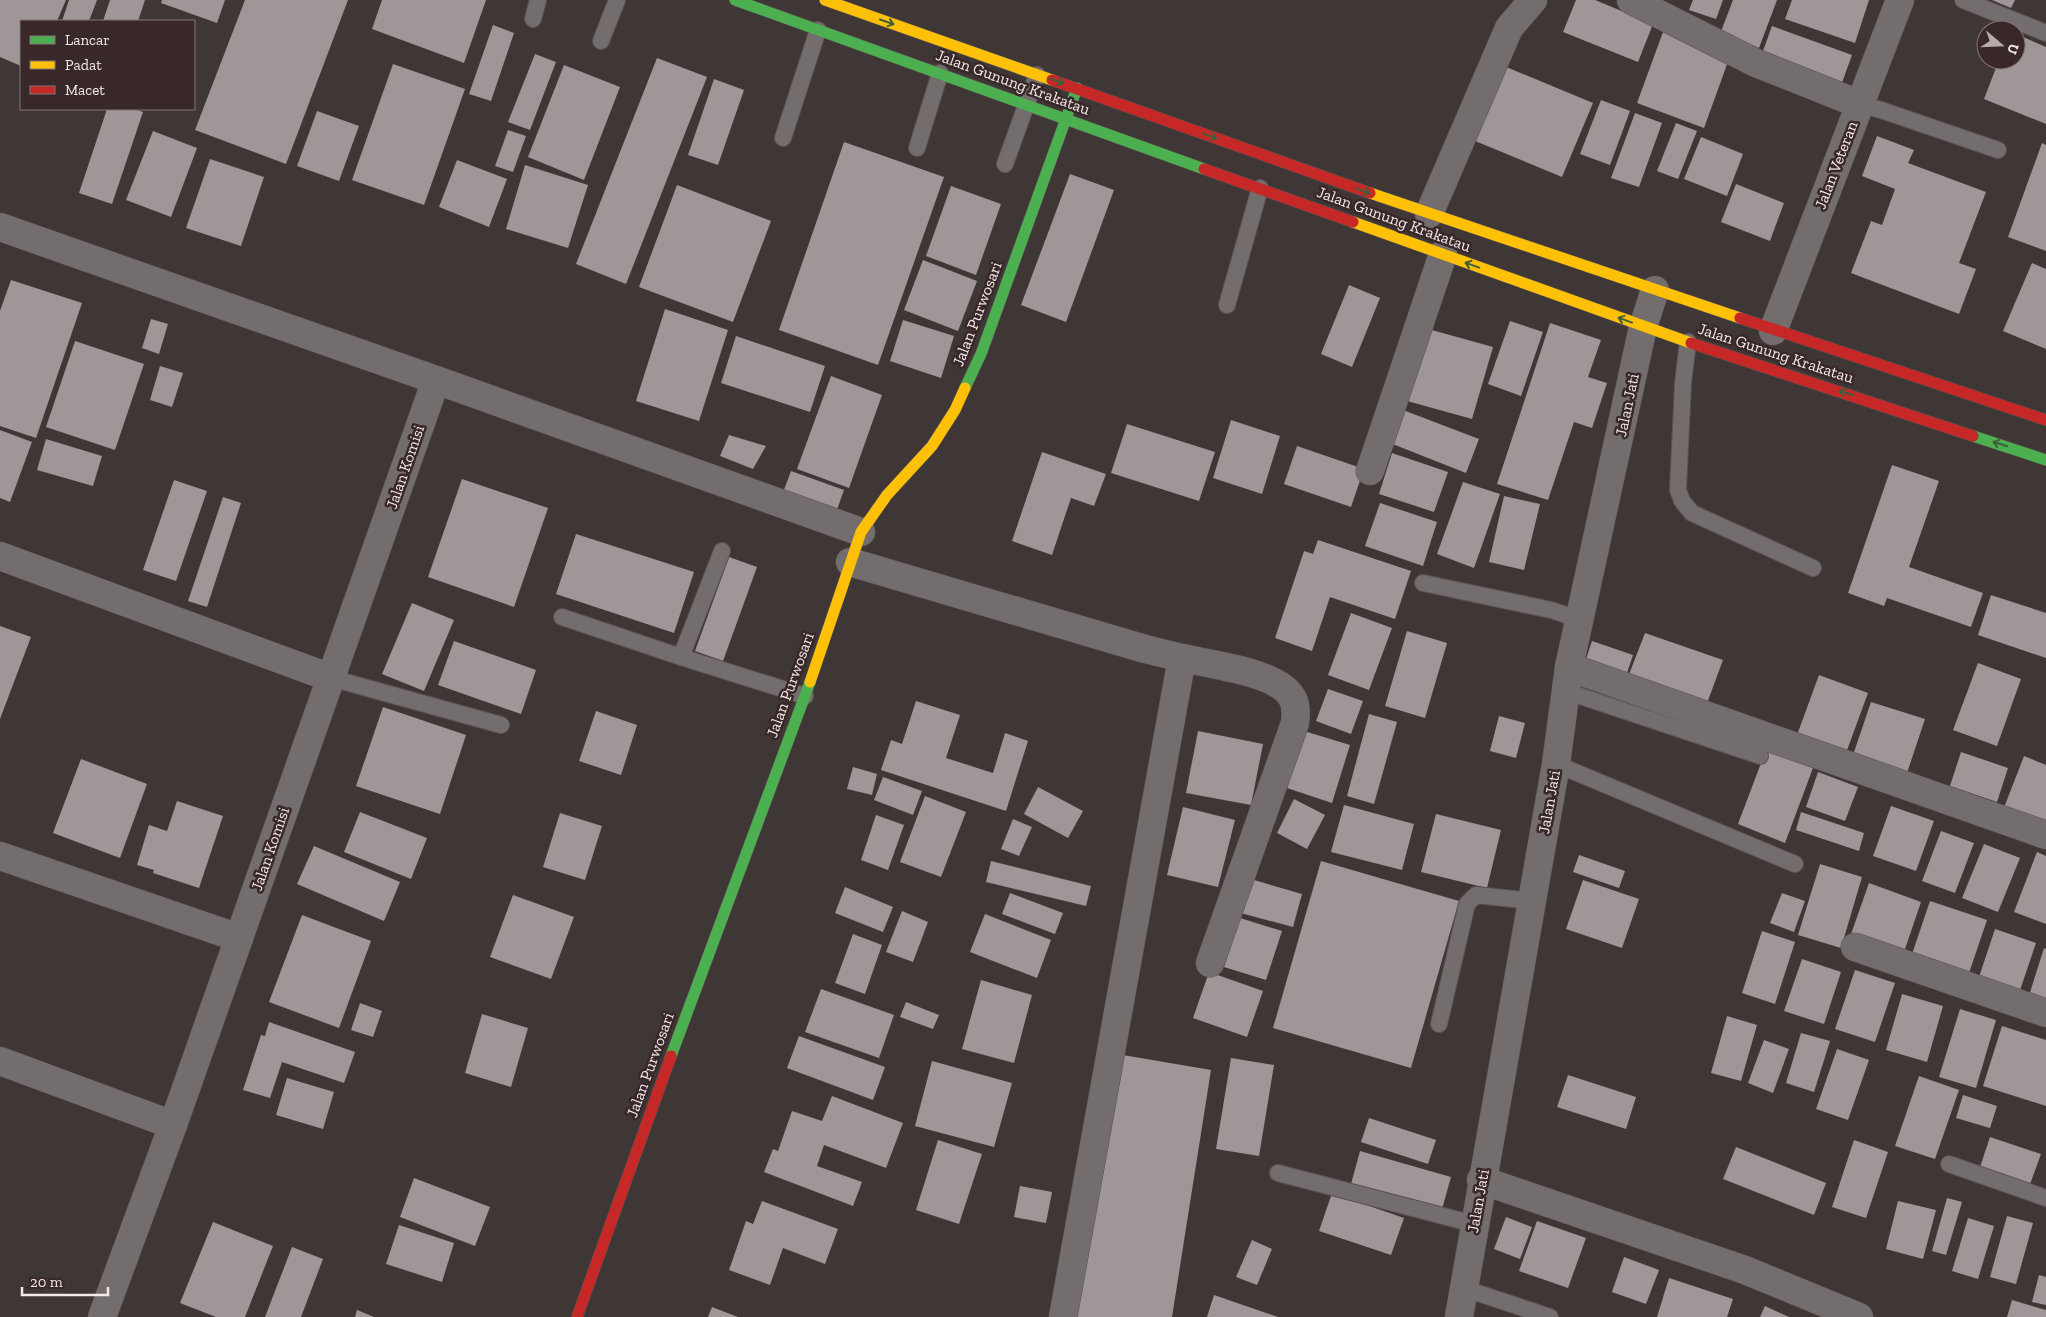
<svg xmlns="http://www.w3.org/2000/svg" width="2046" height="1317" viewBox="0 0 2046 1317" font-family="'Zilla Slab',serif">
<style>
.building{fill:#9f9797}
.lines{fill:none;stroke-linecap:round;stroke-linejoin:round}
.lane-casing{stroke:#5b5353;stroke-width:18}
.street-casing{stroke:#5b5353;stroke-width:29}
.fast-casing{stroke:#5b5353;stroke-width:12}
.slow-casing{stroke:#5b5353;stroke-width:12}
.jam-casing{stroke:#5b5353;stroke-width:12}
.lane{stroke:#746d6d;stroke-width:16}
.street{stroke:#746d6d;stroke-width:28}
.fast{stroke:#4caf50;stroke-width:11}
.slow{stroke:#ffc107;stroke-width:11}
.jam{stroke:#c62828;stroke-width:11}
.oneway{stroke:#405e39}
.labels{text-anchor:middle;dominant-baseline:central;stroke-width:5;stroke-linejoin:round;paint-order:stroke}
.street-label{font-size:16px;fill:#f5eaea;stroke:#382829}
</style>
<rect width="100%" height="100%" fill="#3f3636"/>
<g class="building">
<path d="M0,0H66L57,21H21V66L0,57Z"/>
<path d="M69,0H97L89,21H62Z"/>
<path d="M110,0H145L138,21H103Z"/>
<path d="M162,0H225L217,23L161,3Z"/>
<path d="M245,0H348L286,164L195,130Z"/>
<path d="M382,0H486L464,63L372,29Z"/>
<path d="M1576,0H1595L1653,24L1638,62L1563,32Z"/>
<path d="M1693,0H1723L1716,19L1689,10Z"/>
<path d="M1733,0H1777L1759,48L1720,34Z"/>
<path d="M1792,0H1869L1855,43L1785,19Z"/>
<path d="M1992,0H2015L2011,8Z"/>
<path d="M493,25L514,33L491,101L469,94Z"/>
<path d="M1772,26L1852,55L1839,91L1759,62Z"/>
<path d="M1663,32L1730,56L1704,128L1637,103Z"/>
<path d="M2016,34L2046,47V124L1984,99L1999,60H2016Z"/>
<path d="M535,54L556,62L530,130L508,122Z"/>
<path d="M657,58L707,77L626,284L576,264Z"/>
<path d="M393,64L465,89L424,205L352,180Z"/>
<path d="M1499,64L1593,103L1562,177L1468,138Z"/>
<path d="M564,65L620,87L584,180L528,157Z"/>
<path d="M714,79L744,90L718,165L688,155Z"/>
<path d="M1601,100L1630,111L1610,165L1580,154Z"/>
<path d="M107,109H134L143,112L112,204L79,193Z"/>
<path d="M317,111L359,126L339,181L297,166Z"/>
<path d="M1635,113L1662,123L1639,187L1611,178Z"/>
<path d="M1676,123L1697,131L1678,179L1657,171Z"/>
<path d="M508,130L526,136L513,172L495,166Z"/>
<path d="M153,131L197,148L171,217L126,200Z"/>
<path d="M1877,136L1914,150L1908,163L1986,192L1959,263L1976,269L1959,314L1851,273L1871,221L1882,225L1895,189L1862,176Z"/>
<path d="M1701,137L1743,154L1727,196L1684,179Z"/>
<path d="M844,142L944,177L878,365L779,330Z"/>
<path d="M2042,143L2046,145V251L2008,237Z"/>
<path d="M210,159L264,177L241,246L186,228Z"/>
<path d="M457,160L507,179L489,227L439,207Z"/>
<path d="M525,165L588,185L568,248L506,229Z"/>
<path d="M1070,174L1114,190L1066,322L1021,305Z"/>
<path d="M1736,184L1784,203L1770,241L1721,222Z"/>
<path d="M677,185L771,221L733,322L639,287Z"/>
<path d="M951,186L1001,204L976,275L926,256Z"/>
<path d="M923,260L977,281L958,331L904,310Z"/>
<path d="M2032,263L2046,269V349L2003,331Z"/>
<path d="M11,280L82,303L36,438L0,426V311Z"/>
<path d="M1349,285L1380,298L1352,367L1321,354Z"/>
<path d="M665,309L728,330L699,421L636,401Z"/>
<path d="M151,319L168,324L159,354L142,348Z"/>
<path d="M903,320L954,336L941,378L890,361Z"/>
<path d="M1510,321L1543,332L1521,396L1488,384Z"/>
<path d="M1550,323L1601,340L1588,377L1607,383L1592,428L1574,422L1548,500L1497,484Z"/>
<path d="M1421,327L1493,347L1472,419L1400,399Z"/>
<path d="M736,336L825,366L810,412L721,383Z"/>
<path d="M75,341L144,364L115,450L46,427Z"/>
<path d="M160,366L183,373L172,407L150,400Z"/>
<path d="M831,376L882,395L849,488L797,469Z"/>
<path d="M1403,410L1479,439L1466,473L1390,443Z"/>
<path d="M1231,420L1280,436L1262,494L1213,478Z"/>
<path d="M1127,424L1215,452L1199,501L1111,473Z"/>
<path d="M0,430L32,442L10,502L0,498Z"/>
<path d="M729,435L766,446L753,469L720,456Z"/>
<path d="M46,439L102,456L93,486L37,470Z"/>
<path d="M1297,446L1364,469L1351,507L1284,484Z"/>
<path d="M1042,452L1106,474L1094,506L1071,498L1052,555L1012,541Z"/>
<path d="M1392,453L1448,472L1434,512L1379,494Z"/>
<path d="M1892,465L1939,481L1909,567L1983,593L1971,627L1887,598L1884,606L1848,593Z"/>
<path d="M791,471L844,490L834,518L781,498Z"/>
<path d="M462,479L548,508L514,607L428,577Z"/>
<path d="M174,480L207,491L176,581L143,570Z"/>
<path d="M1463,482L1500,494L1474,568L1437,554Z"/>
<path d="M1504,496L1540,504L1524,570L1489,562Z"/>
<path d="M223,497L241,503L207,607L188,601Z"/>
<path d="M1380,503L1437,522L1423,566L1365,546Z"/>
<path d="M576,534L694,572L674,633L556,594Z"/>
<path d="M1318,540L1411,571L1395,619L1330,597L1312,651L1275,638L1304,551L1313,554Z"/>
<path d="M729,557L757,567L723,661L695,651Z"/>
<path d="M1991,595L2046,613V658L1978,635Z"/>
<path d="M412,603L454,620L424,691L382,674Z"/>
<path d="M1351,613L1392,628L1369,690L1328,675Z"/>
<path d="M0,626L31,637L0,719Z"/>
<path d="M1407,631L1447,643L1425,718L1385,706Z"/>
<path d="M1645,633L1723,660L1706,706L1628,677Z"/>
<path d="M454,641L536,670L521,714L438,685Z"/>
<path d="M1592,641L1633,655L1625,679L1584,665Z"/>
<path d="M1978,663L2021,679L1997,746L1953,730Z"/>
<path d="M1819,675L1868,693L1846,753L1797,735Z"/>
<path d="M1328,689L1363,701L1351,734L1316,721Z"/>
<path d="M916,701L960,715L946,758L993,773L1005,733L1028,741L1006,811L881,770L891,740L902,744Z"/>
<path d="M1871,702L1925,719L1907,773L1853,755Z"/>
<path d="M383,707L466,735L440,814L356,786Z"/>
<path d="M596,711L637,725L621,775L579,761Z"/>
<path d="M1369,714L1397,722L1374,804L1347,796Z"/>
<path d="M1499,716L1525,723L1516,758L1490,751Z"/>
<path d="M1198,731L1263,744L1251,805L1186,793Z"/>
<path d="M1304,731L1350,745L1332,803L1287,788Z"/>
<path d="M1766,750L1813,768L1785,843L1738,824Z"/>
<path d="M1961,752L2008,768L1997,802L1950,786Z"/>
<path d="M2024,756L2046,765V835L2000,818Z"/>
<path d="M81,759L147,784L120,858L53,833Z"/>
<path d="M853,767L877,774L872,795L847,789Z"/>
<path d="M1818,772L1858,787L1845,821L1806,807Z"/>
<path d="M883,777L922,791L913,815L874,800Z"/>
<path d="M1038,787L1083,811L1068,838L1024,814Z"/>
<path d="M925,796L966,812L941,877L900,862Z"/>
<path d="M1294,799L1325,815L1307,849L1277,833Z"/>
<path d="M177,801L223,816L199,888L153,873L154,870L137,865L149,825L167,831Z"/>
<path d="M1344,805L1414,824L1402,870L1331,852Z"/>
<path d="M1891,806L1934,821L1916,871L1873,856Z"/>
<path d="M1183,807L1235,820L1218,887L1167,875Z"/>
<path d="M360,812L427,838L411,879L344,852Z"/>
<path d="M1801,812L1864,833L1859,851L1796,830Z"/>
<path d="M560,813L602,826L585,880L543,867Z"/>
<path d="M1436,814L1501,830L1487,888L1421,872Z"/>
<path d="M876,815L904,825L888,870L861,860Z"/>
<path d="M1013,819L1032,827L1019,856L1001,849Z"/>
<path d="M1941,831L1974,843L1955,893L1922,881Z"/>
<path d="M1984,844L2020,858L1998,912L1962,898Z"/>
<path d="M314,846L400,882L384,921L297,884Z"/>
<path d="M2037,852L2046,856V924L2014,912Z"/>
<path d="M1579,855L1625,871L1619,888L1573,872Z"/>
<path d="M991,861L1091,886L1086,906L986,882Z"/>
<path d="M1321,861L1459,901L1411,1068L1273,1028Z"/>
<path d="M1820,864L1862,877L1841,948L1798,935Z"/>
<path d="M1247,878L1302,894L1293,927L1237,912Z"/>
<path d="M1583,880L1639,899L1622,948L1566,929Z"/>
<path d="M1869,883L1921,902L1903,955L1850,937Z"/>
<path d="M845,887L893,907L883,932L835,913Z"/>
<path d="M1010,893L1063,913L1055,934L1002,914Z"/>
<path d="M1782,893L1805,901L1794,932L1770,923Z"/>
<path d="M513,895L574,917L551,979L490,957Z"/>
<path d="M1930,901L1987,920L1967,979L1910,960Z"/>
<path d="M902,911L928,922L913,962L886,952Z"/>
<path d="M985,914L1051,940L1037,978L970,952Z"/>
<path d="M302,915L371,941L339,1028L269,1002Z"/>
<path d="M1240,918L1282,931L1266,980L1224,967Z"/>
<path d="M1995,929L2036,943L2018,996L1977,983Z"/>
<path d="M1762,931L1795,942L1775,1004L1742,993Z"/>
<path d="M853,934L882,945L865,994L835,983Z"/>
<path d="M2044,948L2046,949V1011L2026,1005Z"/>
<path d="M1802,959L1841,972L1824,1024L1784,1011Z"/>
<path d="M1855,970L1895,983L1875,1042L1835,1029Z"/>
<path d="M1209,972L1263,991L1247,1037L1193,1018Z"/>
<path d="M981,980L1032,995L1014,1063L962,1049Z"/>
<path d="M821,989L894,1015L879,1058L805,1032Z"/>
<path d="M1902,994L1943,1006L1927,1062L1886,1050Z"/>
<path d="M906,1002L939,1015L933,1029L900,1017Z"/>
<path d="M360,1003L382,1011L373,1037L351,1030Z"/>
<path d="M1960,1009L1996,1020L1976,1088L1939,1077Z"/>
<path d="M482,1014L528,1028L511,1087L465,1073Z"/>
<path d="M1727,1016L1757,1025L1741,1081L1711,1073Z"/>
<path d="M269,1022L355,1052L344,1083L282,1062L270,1098L243,1090L261,1035L265,1036Z"/>
<path d="M2002,1026L2046,1040V1106L1983,1086Z"/>
<path d="M1801,1033L1830,1041L1814,1092L1786,1083Z"/>
<path d="M799,1036L885,1067L873,1100L787,1068Z"/>
<path d="M1764,1040L1789,1049L1773,1093L1748,1083Z"/>
<path d="M1837,1049L1869,1060L1848,1120L1816,1109Z"/>
<path d="M1117,1054L1211,1070L1172,1317H1075Z"/>
<path d="M1231,1058L1274,1065L1259,1156L1216,1149Z"/>
<path d="M932,1061L1012,1083L994,1147L915,1126Z"/>
<path d="M1568,1075L1636,1097L1626,1129L1557,1107Z"/>
<path d="M1919,1076L1959,1090L1935,1159L1895,1146Z"/>
<path d="M287,1078L334,1092L323,1129L276,1115Z"/>
<path d="M1963,1095L1997,1106L1990,1128L1956,1118Z"/>
<path d="M832,1096L903,1123L886,1168L824,1145L817,1166L862,1182L853,1206L764,1172L773,1149L778,1151L792,1111L822,1121Z"/>
<path d="M1369,1118L1436,1140L1428,1164L1361,1142Z"/>
<path d="M1990,1137L2041,1154L2029,1187L1979,1170Z"/>
<path d="M938,1140L982,1154L959,1224L916,1210Z"/>
<path d="M1854,1140L1888,1152L1866,1218L1832,1207Z"/>
<path d="M1736,1147L1826,1183L1814,1215L1723,1179Z"/>
<path d="M1360,1151L1451,1177L1442,1209L1351,1184Z"/>
<path d="M414,1178L490,1207L475,1246L400,1217Z"/>
<path d="M1020,1186L1052,1192L1046,1223L1014,1217Z"/>
<path d="M1332,1193L1404,1218L1391,1255L1319,1231Z"/>
<path d="M1947,1198L1962,1202L1946,1255L1932,1251Z"/>
<path d="M762,1201L838,1229L825,1264L783,1248L770,1285L729,1270L746,1221L753,1224Z"/>
<path d="M1898,1201L1936,1210L1923,1259L1886,1249Z"/>
<path d="M2007,1216L2033,1223L2016,1284L1990,1277Z"/>
<path d="M1506,1217L1532,1227L1520,1259L1494,1249Z"/>
<path d="M1968,1218L1994,1226L1978,1279L1952,1271Z"/>
<path d="M1537,1221L1586,1238L1568,1288L1519,1271Z"/>
<path d="M213,1222L273,1246L245,1317H216L180,1303Z"/>
<path d="M399,1225L454,1243L442,1282L386,1264Z"/>
<path d="M1252,1240L1272,1249L1257,1285L1236,1277Z"/>
<path d="M292,1247L323,1259L301,1317H265Z"/>
<path d="M1624,1257L1659,1270L1646,1304L1612,1292Z"/>
<path d="M2039,1275L2046,1277V1305L2032,1302Z"/>
<path d="M1669,1278L1733,1299L1727,1317H1657Z"/>
<path d="M1214,1295L1278,1317H1207Z"/>
<path d="M2012,1300L2046,1310V1317H2007Z"/>
<path d="M1765,1306L1789,1317H1760Z"/>
<path d="M712,1307L738,1317H708Z"/>
<path d="M357,1310L374,1317H355Z"/>
</g>
<g class="lines">
<defs>
<g id="lane">
<path d="M1963,0L2046,33"/>
<path d="M533,19L538,0"/>
<path d="M601,41L617,0"/>
<path d="M1859,104L1881,110L1998,150"/>
<path d="M783,138L818,30"/>
<path d="M917,148L940,73"/>
<path d="M1005,164L1037,75"/>
<path d="M1227,305L1260,188"/>
<path d="M1688,342L1683,383L1678,490L1682,501L1692,513L1813,568"/>
<path d="M1423,583L1551,610L1581,620"/>
<path d="M562,617L681,657L805,696"/>
<path d="M681,657L722,551"/>
<path d="M331,678L501,725"/>
<path d="M1565,691L1760,756"/>
<path d="M1556,764L1795,864"/>
<path d="M1439,1024L1467,904L1476,895L1532,901"/>
<path d="M1949,1164L2046,1198"/>
<path d="M1278,1173L1474,1224"/>
<path d="M1463,1288L1550,1317"/>
</g>
<g id="street">
<path d="M1631,0L1756,63L1859,104"/>
<path d="M1429,214L1509,28L1533,0"/>
<path d="M0,227L436,380L861,532"/>
<path d="M1773,331L1900,0"/>
<path d="M1370,471L1443,254"/>
<path d="M0,556L331,678"/>
<path d="M850,562L1145,649L1182,658L1063,1317"/>
<path d="M1182,658C1209,664 1276,672 1291,696C1297,704 1296,714 1295,723L1210,963"/>
<path d="M1569,667L2046,835"/>
<path d="M0,856L239,938"/>
<path d="M1855,947L2046,1013"/>
<path d="M0,1061L173,1125"/>
<path d="M1481,1180L1745,1270L1859,1317"/>
<path d="M102,1317L173,1125L436,380"/>
<path d="M1459,1317L1556,764L1569,667L1643,327L1655,290"/>
</g>
<g id="fast">
<path d="M735,0L1204,169"/>
<path d="M965,388L981,354L1077,88"/>
<path d="M1973,436L2046,460"/>
<path d="M671,1056L810,682"/>
</g>
<g id="slow">
<path d="M825,0L1052,80"/>
<path d="M1370,193L1740,318"/>
<path d="M1353,222L1691,343"/>
<path d="M810,682L861,532L887,495L932,446L955,410L965,388"/>
</g>
<g id="jam">
<path d="M1052,80L1370,193"/>
<path d="M1204,169L1353,222"/>
<path d="M1740,318L2046,420"/>
<path d="M1691,343L1973,436"/>
<path d="M577,1317L671,1056"/>
</g>
</defs>
<use href="#lane" class="lane-casing"/>
<use href="#street" class="street-casing"/>
<use href="#fast" class="fast-casing"/>
<use href="#slow" class="slow-casing"/>
<use href="#jam" class="jam-casing"/>
<use href="#lane" class="lane"/>
<use href="#street" class="street"/>
<use href="#fast" class="fast"/>
<use href="#slow" class="slow"/>
<use href="#jam" class="jam"/>
</g>
<defs><path id="oneway-shaft" d="M-6 0H5M1.5-3L5.5 0L1.5 3" fill="none" stroke-width="1.6" stroke-linecap="round" stroke-linejoin="round" transform="scale(1.25)"/></defs>
<g class="oneway">
<use href="#oneway-shaft" transform="translate(887 22) rotate(19)"/>
<use href="#oneway-shaft" transform="translate(1057 81) rotate(19)"/>
<use href="#oneway-shaft" transform="translate(1210 136) rotate(20)"/>
<use href="#oneway-shaft" transform="translate(1363 191) rotate(20)"/>
<use href="#oneway-shaft" transform="translate(1472 265) rotate(-160)"/>
<use href="#oneway-shaft" transform="translate(1625 320) rotate(-160)"/>
<use href="#oneway-shaft" transform="translate(1846 393) rotate(-162)"/>
<use href="#oneway-shaft" transform="translate(2000 444) rotate(-162)"/>
</g>
<g class="labels">
<g class="street-label">
<text transform="translate(1013 82) rotate(20)">Jalan Gunung Krakatau</text>
<text transform="translate(1836 165) rotate(-69)">Jalan Veteran</text>
<text transform="translate(1394 219) rotate(20)">Jalan Gunung Krakatau</text>
<text transform="translate(977 314) rotate(-69)">Jalan Purwosari</text>
<text transform="translate(1776 353) rotate(18)">Jalan Gunung Krakatau</text>
<text transform="translate(1627 405) rotate(-78)">Jalan Jati</text>
<text transform="translate(405 467) rotate(-71)">Jalan Komisi</text>
<text transform="translate(790 685) rotate(-70)">Jalan Purwosari</text>
<text transform="translate(1549 802) rotate(-80)">Jalan Jati</text>
<text transform="translate(270 849) rotate(-71)">Jalan Komisi</text>
<text transform="translate(650 1065) rotate(-70)">Jalan Purwosari</text>
<text transform="translate(1478 1201) rotate(-80)">Jalan Jati</text>
</g>
</g>
<rect x="20" y="20" width="175" height="90" fill="#382829" stroke="#847676"/>
<rect x="30" y="36" width="25" height="8" fill="#4caf50" stroke="#847676"/>
<text x="65" y="45" font-size="15" fill="#f5eaea">Lancar</text>
<rect x="30" y="61" width="25" height="8" fill="#ffc107" stroke="#847676"/>
<text x="65" y="70" font-size="15" fill="#f5eaea">Padat</text>
<rect x="30" y="86" width="25" height="8" fill="#c62828" stroke="#847676"/>
<text x="65" y="95" font-size="15" fill="#f5eaea">Macet</text>
<g transform="translate(2001 45) rotate(109)"><circle r="24" fill="#382829" stroke="#847676"/>
<path d="M0-4L9 19L0 12L-9 19Z" fill="#b5abab"/>
<text y="-8" font-size="14" font-weight="bold" text-anchor="middle" fill="#f5eaea">U</text>
</g>
<path d="M22 1287v8h86v-8" fill="none" stroke="#f5eaea" stroke-width="2.5"/>
<text x="30" y="1287" font-size="15" fill="#f5eaea" stroke="#382829" stroke-width="4" paint-order="stroke">20 m</text>
</svg>
